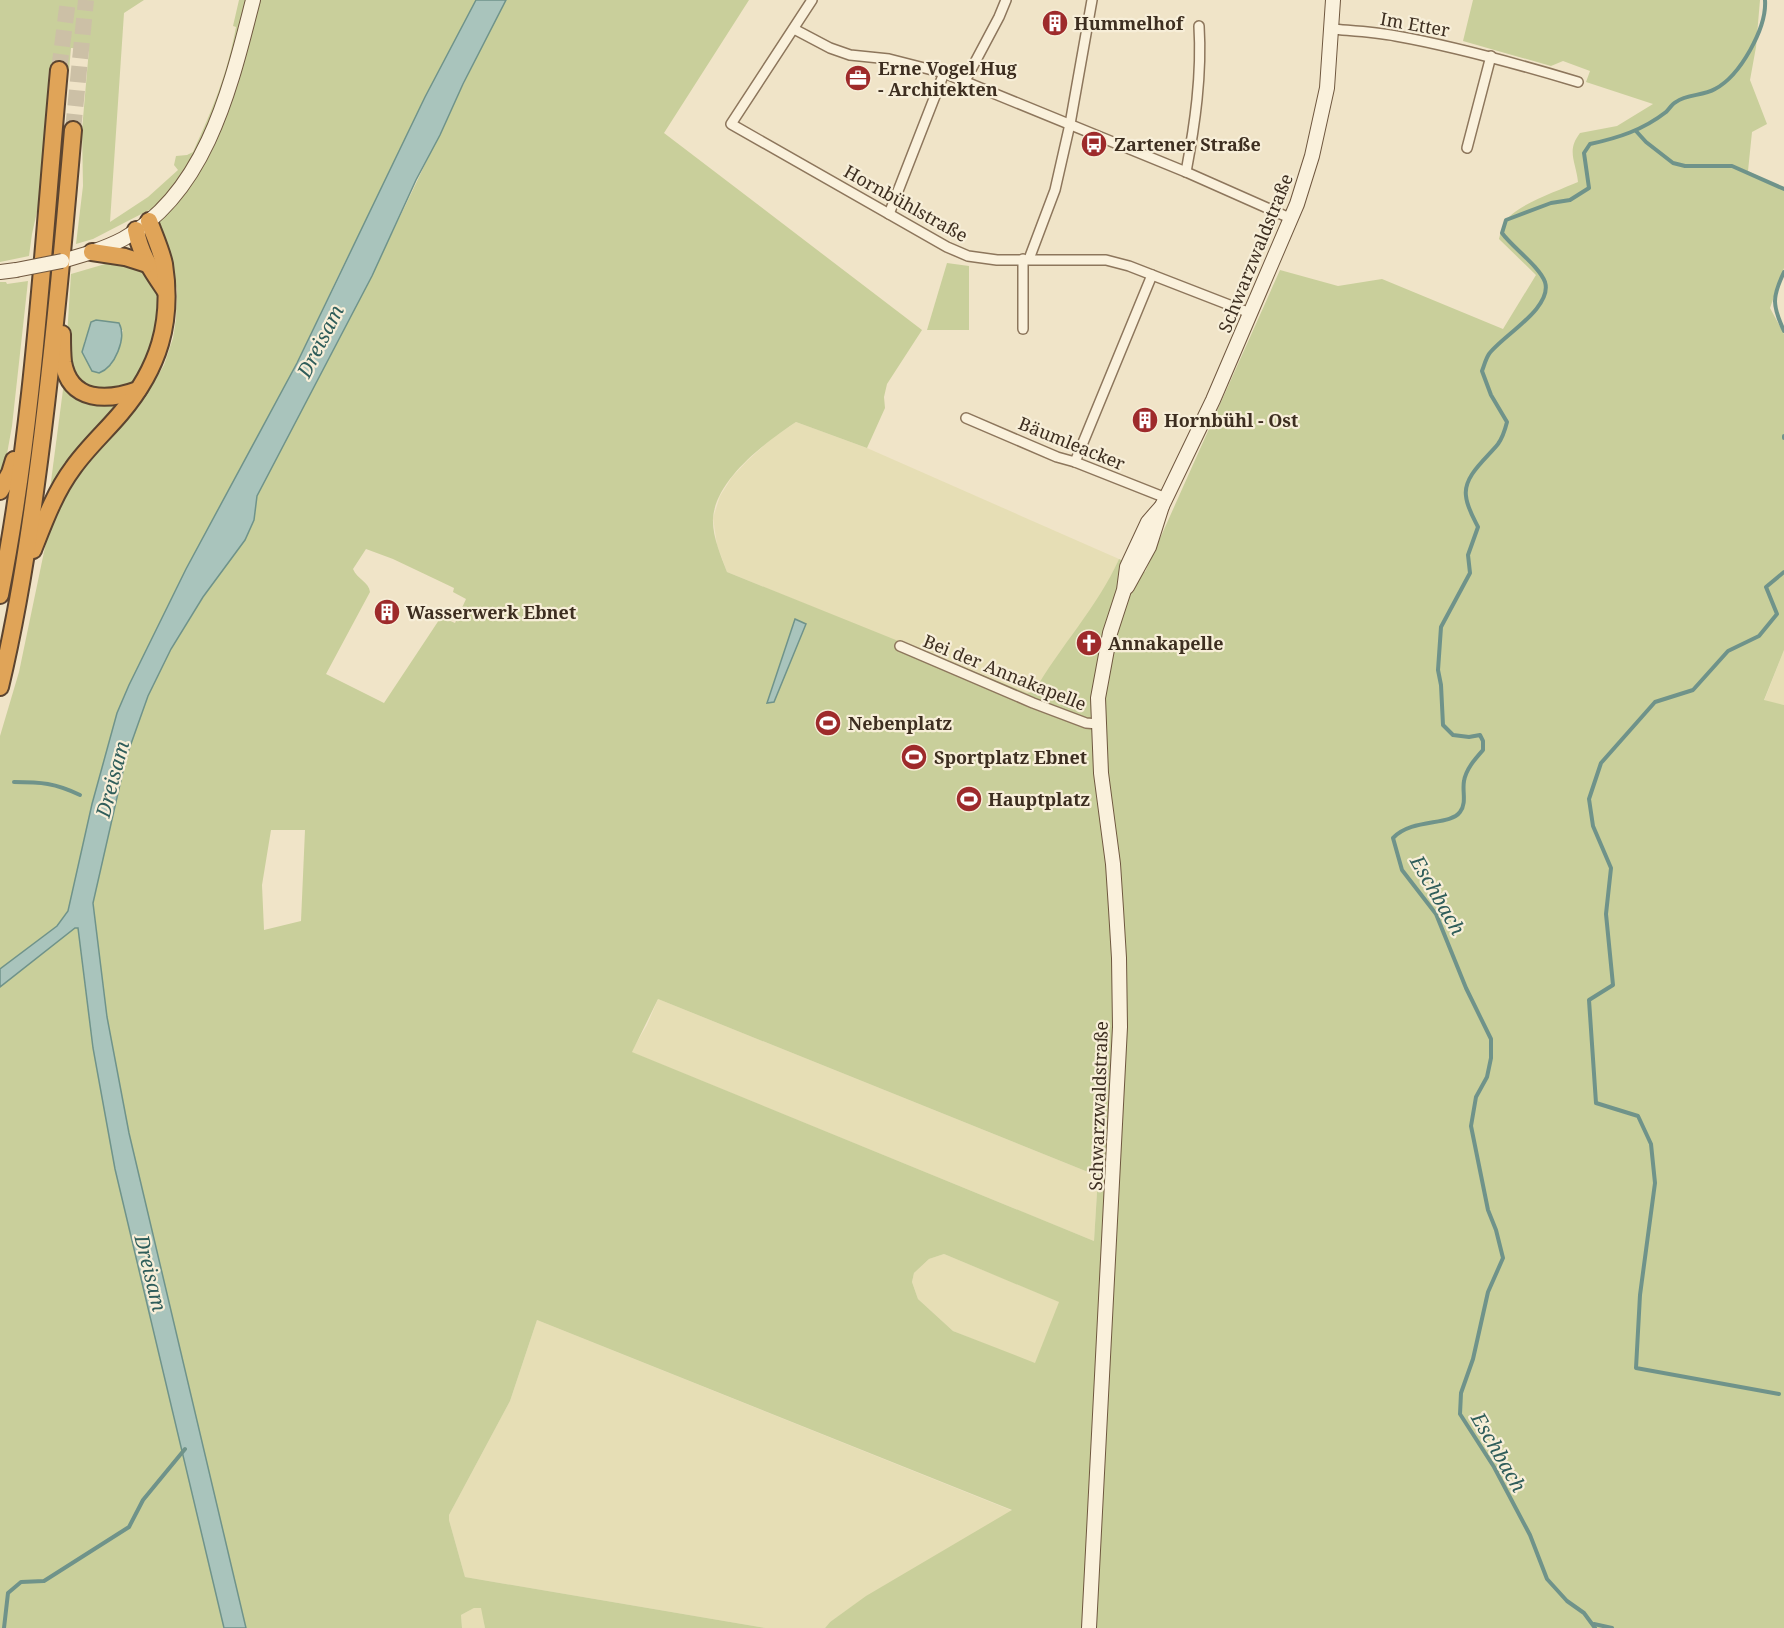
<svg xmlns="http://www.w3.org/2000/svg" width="1784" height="1628" viewBox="0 0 1784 1628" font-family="'Noto Serif',serif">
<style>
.farmland{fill:#e6deb5}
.green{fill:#c9cf9b;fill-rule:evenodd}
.water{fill:#a9c4bc;stroke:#6f938a;stroke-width:1.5}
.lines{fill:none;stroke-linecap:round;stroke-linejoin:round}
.stream{stroke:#6f938a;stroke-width:4}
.highway-tunnel{stroke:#ccc0a6;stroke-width:16;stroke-dasharray:16 8;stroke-linecap:butt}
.street-casing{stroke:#8d765c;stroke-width:12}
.secondary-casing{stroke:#6f573f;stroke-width:16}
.highway-casing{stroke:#5b4430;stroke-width:20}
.street{stroke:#faf1dc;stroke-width:9}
.secondary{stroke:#faf1dc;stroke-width:14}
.highway{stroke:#e0a458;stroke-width:16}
.secondary-bridge-casing{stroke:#6f573f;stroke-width:16;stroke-linecap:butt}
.secondary-bridge{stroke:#faf1dc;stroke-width:14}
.labels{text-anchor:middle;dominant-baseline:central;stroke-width:4.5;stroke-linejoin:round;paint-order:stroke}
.poi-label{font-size:18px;font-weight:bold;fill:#3d2e20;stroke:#f7eed8;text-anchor:start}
.street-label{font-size:18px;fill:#3d2e20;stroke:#f7eed8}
.water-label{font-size:20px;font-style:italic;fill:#2f5d5a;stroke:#f7eed8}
</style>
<rect width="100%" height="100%" fill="#f0e4c8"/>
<g class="farmland">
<path d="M796,422L867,448L1119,559L1109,581L1094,606L1034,692L1027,693L1011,688L727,572L717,545L713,518L720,496L732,477L747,461L771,439Z"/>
<path d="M1784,650V705L1764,701Z"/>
<path d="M658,999L1098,1176L1094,1241L631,1052L647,1025Z"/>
<path d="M944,1254L1060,1302L1035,1364L953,1331L918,1299L912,1282L914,1273L929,1259Z"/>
<path d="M537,1320L1013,1511L867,1596L830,1622L825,1628H765L465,1577L449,1520V1515L510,1401Z"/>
<path d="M474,1608H482L485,1628H462L461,1615Z"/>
</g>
<g class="green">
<path d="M0,0H144L124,13L110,222L148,197L178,170L174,165L176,156L187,155L193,152C213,108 227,75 236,27L233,26L239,0H476L339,274L297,363L186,569L129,685L117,713L92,804L68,911L57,926L0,969V736L19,672L50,523L70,483L151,387L164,365L173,338L176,319L177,290L172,270L151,209L93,239L76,244L83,186L82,130L89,49L71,48L69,71L49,69L41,194L32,234L29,256L0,262Z"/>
<path d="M506,0H749L664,133L922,330L887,384L884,397L885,408L867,448L796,422C766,442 716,479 713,518C712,536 721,556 727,572L1027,693L1034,692C1060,646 1097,608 1119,559L1145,572L1280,270L1338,286L1382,279L1503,329L1536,275L1499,239C1501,231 1503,223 1509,217C1522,203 1560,190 1578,182C1576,162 1566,151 1580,133L1617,126L1653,104L1586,82L1590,71L1563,61L1551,66L1463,41L1473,0H1760L1756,47L1750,80L1767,124L1752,132L1748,171L1782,188L1784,191V268L1770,308L1784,334V650L1764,700L1784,705V1628H825L830,1622L866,1596L1012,1510L537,1320L510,1401L449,1515V1520L465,1577L765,1628H485L481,1608H474L461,1615L462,1628H246L129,1133L107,1017L93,903L126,758L148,696L171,649L214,580L245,540L254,520L257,496C293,423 334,352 370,278C416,186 458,91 506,0ZM366,549L393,559L454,588L453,592L466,599L455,623L441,617L384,703L326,674L370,592C369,582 357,579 353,569ZM271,830H305L301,921L264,930L262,885ZM658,999L1098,1176L1094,1241L632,1052ZM944,1254L1059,1302L1035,1363L953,1331L918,1299L912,1282L914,1273L929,1259Z"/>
<path d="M112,262C124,265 138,267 147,275C174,301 151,365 128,387L93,391L72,374L66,351L71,274ZM123,330L119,349L111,365L84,342L88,335Z"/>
<path d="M947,263L969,266V330H927Z"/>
<path d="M28,281L12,426L5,465L0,479V282H6L7,284Z"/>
<path d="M64,382L113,403L118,408L53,488L50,489Z"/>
<path d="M75,927L78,928L93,1048L115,1169L224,1628H0V987Z"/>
</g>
<g class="water">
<path d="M476,0H506L463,84L440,135L416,180L372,276L257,496L254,520L245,540L203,597L171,649L148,696L126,758L93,903L107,1017L129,1133L246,1628H224L115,1169L93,1048L78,928H75L0,987V969L57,926L68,911L92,804L117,713L129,685L186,569L297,363L425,97Z"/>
<path d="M96,320L119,323C127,338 115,367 99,373L92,371L82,352L91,322Z"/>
<path d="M795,619L806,624L774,702L767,703Z"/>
</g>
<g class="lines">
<g class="stream">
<path d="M1636,131L1646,142L1673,163L1685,166H1732L1784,189"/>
<path d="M1784,272C1772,297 1772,305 1784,331"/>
<path d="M1784,436V438"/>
<path d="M14,782C41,782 55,783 80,795"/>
<path d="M1779,1394L1636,1368L1640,1295L1655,1183L1651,1144L1638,1116L1596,1103L1589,1000L1613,985L1606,914L1611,868L1593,826L1589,799L1601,763L1655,702L1693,690L1728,651L1759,636L1777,614L1766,587L1784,572"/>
<path d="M1594,1624L1612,1628"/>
<path d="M4,1628L8,1593L21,1582L44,1581L129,1527L143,1500L185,1449"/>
<path d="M1595,1628L1584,1613L1567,1601L1547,1579L1530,1535L1494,1467L1460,1414L1461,1393L1473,1359L1488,1292L1503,1258L1496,1230L1488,1210L1471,1126L1476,1097L1487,1077L1491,1058V1039L1466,988L1436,914L1402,870L1393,838C1412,818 1450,826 1460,812C1467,803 1462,791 1464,781C1466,769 1475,759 1483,750V741L1480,735L1469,737L1453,735L1443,725L1441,685L1438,670L1441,627L1470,573L1468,555L1478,527C1473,517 1467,507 1466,496C1463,476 1487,458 1498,444C1503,437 1505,430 1507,422L1491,395L1482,371C1484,366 1486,358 1489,354C1502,336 1553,308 1545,282C1539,266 1513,248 1502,233L1506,220L1551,203L1570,200L1589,188L1584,153L1590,144C1618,138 1643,130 1666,112C1669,109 1672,104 1676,102C1687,94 1703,96 1715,89C1740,76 1767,28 1765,0"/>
</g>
<g class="highway-tunnel">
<path d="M59,70L68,0"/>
<path d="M73,130L86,0"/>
</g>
<defs>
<g id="street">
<path d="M812,0L731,124L947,247L968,256L997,260H1106L1129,266L1250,313"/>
<path d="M794,29L830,48L850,55L889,59L944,73L1186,172L1292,219"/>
<path d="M1332,29C1354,31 1375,32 1396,36C1458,47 1518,64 1578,82"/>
<path d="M965,81L999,17L1006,0"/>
<path d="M1467,148L1491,56"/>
<path d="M1186,172C1195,124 1202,75 1199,26"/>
<path d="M889,214L944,73"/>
<path d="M1023,259V329"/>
<path d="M1029,259L1055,190L1070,124L1092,0"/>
<path d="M966,418L1057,457L1075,462L1166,498"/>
<path d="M1075,462L1152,275"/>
<path d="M900,646L1033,703L1086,723L1098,724"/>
</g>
<g id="secondary">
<path d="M62,261C83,255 104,249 123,239C207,193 231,85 253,0"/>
<path d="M0,272L16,270"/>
<path d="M1127,587L1149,547L1162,506L1213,400L1297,204L1312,156L1327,88L1333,0"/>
<path d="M1089,1628L1120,1027L1119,958L1116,909L1113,864L1101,773L1098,698L1110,633L1124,590L1127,567L1148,522L1162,506"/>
</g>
<g id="highway">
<path d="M136,230C140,254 152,271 165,290"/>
<path d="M92,252L125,257L147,264"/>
<path d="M62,334C62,344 62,353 63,362C70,403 108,401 138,390"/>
<path d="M0,491L10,473L14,460"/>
<path d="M33,550C44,522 55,492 73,468C87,448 106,431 121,413C159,368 173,322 164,264C161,250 154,235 149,221"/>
<path d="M0,595C34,423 43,245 59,70"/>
<path d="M0,687C16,620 27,552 36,484C52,367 63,248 73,130"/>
</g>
</defs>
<use href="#street" class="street-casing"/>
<use href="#secondary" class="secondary-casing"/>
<use href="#highway" class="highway-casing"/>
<use href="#street" class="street"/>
<use href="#secondary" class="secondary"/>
<use href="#highway" class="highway"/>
<defs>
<path id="secondary-bridge" d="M16,270L62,261"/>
</defs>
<use href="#secondary-bridge" class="secondary-bridge-casing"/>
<use href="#secondary-bridge" class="secondary-bridge"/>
</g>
<defs>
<symbol id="building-disc" viewBox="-11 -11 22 22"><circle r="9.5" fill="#9e2a2b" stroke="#f7eed8"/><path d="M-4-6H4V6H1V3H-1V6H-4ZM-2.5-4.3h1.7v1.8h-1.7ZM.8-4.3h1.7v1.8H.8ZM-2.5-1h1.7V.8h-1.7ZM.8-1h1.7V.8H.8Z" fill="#fff"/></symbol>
<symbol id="office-disc" viewBox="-11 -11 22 22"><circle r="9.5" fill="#9e2a2b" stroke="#f7eed8"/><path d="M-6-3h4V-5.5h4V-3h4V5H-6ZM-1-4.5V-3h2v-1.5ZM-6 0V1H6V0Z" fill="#fff"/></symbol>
<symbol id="bus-disc" viewBox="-11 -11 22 22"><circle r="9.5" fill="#9e2a2b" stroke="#f7eed8"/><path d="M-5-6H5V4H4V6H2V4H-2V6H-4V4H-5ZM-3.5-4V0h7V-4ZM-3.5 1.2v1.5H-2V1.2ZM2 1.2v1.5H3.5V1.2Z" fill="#fff"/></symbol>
<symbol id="church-disc" viewBox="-11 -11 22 22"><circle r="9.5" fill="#9e2a2b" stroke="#f7eed8"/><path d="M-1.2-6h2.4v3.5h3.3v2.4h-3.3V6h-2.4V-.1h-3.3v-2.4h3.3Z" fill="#fff"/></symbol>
<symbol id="stadium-disc" viewBox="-11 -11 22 22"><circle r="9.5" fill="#9e2a2b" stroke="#f7eed8"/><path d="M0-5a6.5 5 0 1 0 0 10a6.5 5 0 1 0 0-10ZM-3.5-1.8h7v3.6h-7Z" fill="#fff"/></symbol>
</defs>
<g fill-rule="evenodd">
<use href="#building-disc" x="1040" y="8" width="30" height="30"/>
<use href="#office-disc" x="843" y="63" width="30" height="30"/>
<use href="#bus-disc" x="1079" y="129" width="30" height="30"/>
<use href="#building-disc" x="1130" y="405" width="30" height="30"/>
<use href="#building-disc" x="372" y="597" width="30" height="30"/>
<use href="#church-disc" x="1074" y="628" width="30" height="30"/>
<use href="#stadium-disc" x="813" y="708" width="30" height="30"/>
<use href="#stadium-disc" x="899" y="742" width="30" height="30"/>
<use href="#stadium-disc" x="954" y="784" width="30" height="30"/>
</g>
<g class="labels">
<g class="poi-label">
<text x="1074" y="23">Hummelhof</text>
<text x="878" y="68">Erne Vogel Hug<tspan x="878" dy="21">- Architekten</tspan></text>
<text x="1114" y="144">Zartener Straße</text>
<text x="1164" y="420">Hornbühl - Ost</text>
<text x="406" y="612">Wasserwerk Ebnet</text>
<text x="1108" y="643">Annakapelle</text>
<text x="848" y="723">Nebenplatz</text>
<text x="934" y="757">Sportplatz Ebnet</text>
<text x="988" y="799">Hauptplatz</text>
</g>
<g class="street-label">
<text transform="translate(1415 24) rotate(10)">Im Etter</text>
<text transform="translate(906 203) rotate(29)">Hornbühlstraße</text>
<text transform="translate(1255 253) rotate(-68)">Schwarzwaldstraße</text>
<text transform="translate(1072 443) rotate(22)">Bäumleacker</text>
<text transform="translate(1005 672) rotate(22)">Bei der Annakapelle</text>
<text transform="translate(1098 1106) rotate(-88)">Schwarzwaldstraße</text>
</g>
<g class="water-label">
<text transform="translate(320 341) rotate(-63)">Dreisam</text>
<text transform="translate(112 779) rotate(-75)">Dreisam</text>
<text transform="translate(1438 895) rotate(60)">Eschbach</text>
<text transform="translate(151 1273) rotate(76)">Dreisam</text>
<text transform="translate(1499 1452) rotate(60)">Eschbach</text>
</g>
</g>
</svg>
